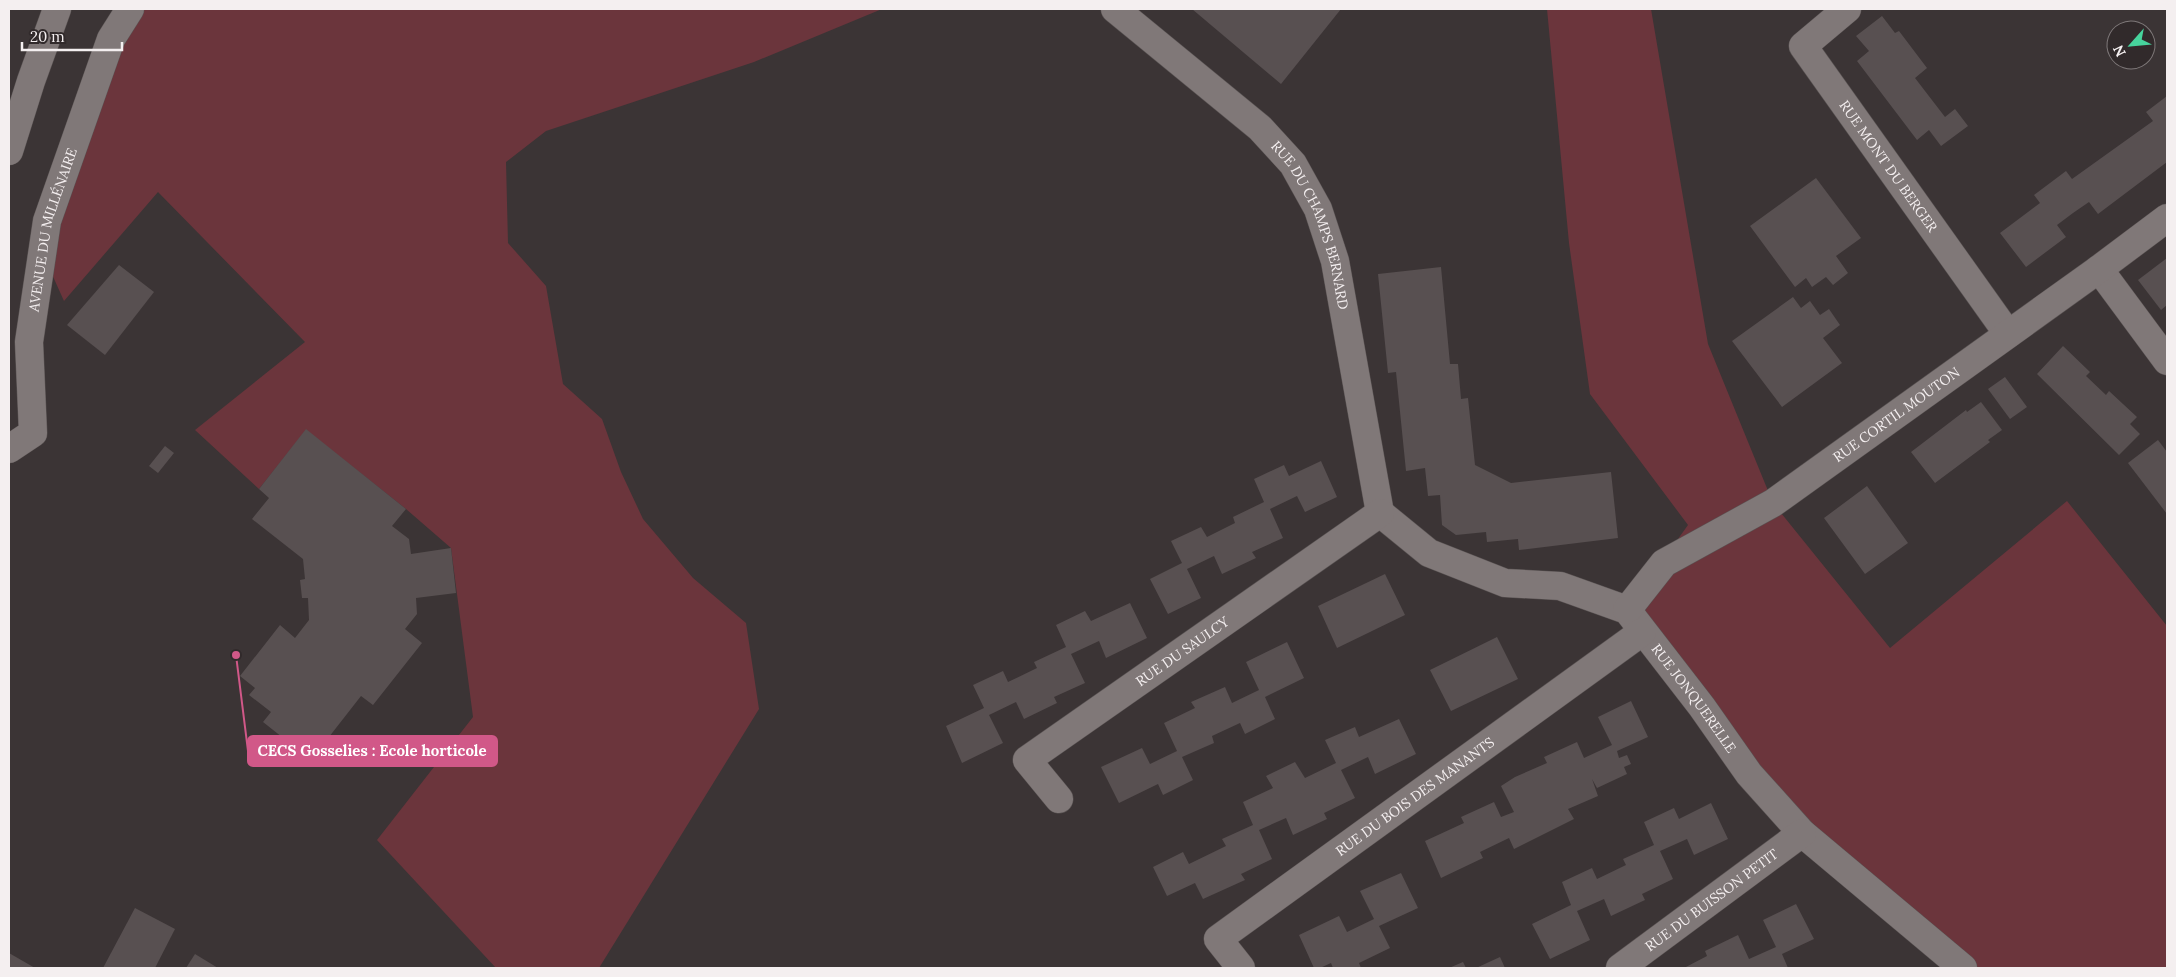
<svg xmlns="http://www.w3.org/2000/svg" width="2176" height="977" viewBox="0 0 2176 977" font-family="Lora,serif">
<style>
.green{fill:#6b353c}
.building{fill:#585051}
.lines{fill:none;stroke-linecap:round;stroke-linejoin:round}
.street-casing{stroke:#595353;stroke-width:29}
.street{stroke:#807878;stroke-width:28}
.labels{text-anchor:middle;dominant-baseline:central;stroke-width:4;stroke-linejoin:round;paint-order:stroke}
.street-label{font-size:14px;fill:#f4eff0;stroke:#312a2b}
.leader{fill:none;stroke:#d15888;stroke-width:2}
.callout-dot{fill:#d15888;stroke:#312a2b;stroke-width:2}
.callout{fill:#d15888;stroke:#d15888;stroke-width:2}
.callout-label{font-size:15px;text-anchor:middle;font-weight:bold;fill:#fff}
</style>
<rect width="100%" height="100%" fill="#3b3435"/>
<g class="green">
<path d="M134,9H882L754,62L546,131L506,162L508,243L546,286L563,384L602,419L621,472L643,519L693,578L746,623L759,709L599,968H496L377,840L473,717L451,548L406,509L306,430L259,489L195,430L305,342L158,192L64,301L42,252Z"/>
<path d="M1547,9H1651L1708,344L1773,503L1890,648L2067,501L2167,626V968H1977L1949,956L1802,833L1627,610L1688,525L1590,394L1569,243Z"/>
</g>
<g class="building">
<path d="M1192,9H1341L1281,84Z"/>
<path d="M1882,16L1895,33L1899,31L1927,68L1915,78L1945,117L1955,109L1968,126L1941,146L1929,130L1917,140L1857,61L1869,51L1856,36Z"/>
<path d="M2167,96V162L2098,214L2089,202L2073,213L2057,225L2066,237L2026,267L2000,233L2040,203L2034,195L2066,171L2072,179L2153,121L2146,112Z"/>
<path d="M1816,178L1861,238L1836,256L1848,273L1833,285L1826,277L1812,287L1806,278L1795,287L1750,226Z"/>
<path d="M2167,258V305L2161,310L2138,280Z"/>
<path d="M119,265L154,292L105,355L67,325Z"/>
<path d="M1441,267L1450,364H1458L1461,399L1468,398L1475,465L1511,483L1611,472L1618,538L1519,550L1518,539L1487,542L1486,532L1456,535L1442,525L1440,495L1428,496L1425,468L1406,471L1396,372L1388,373L1378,274Z"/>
<path d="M1793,297L1801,308L1810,301L1820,315L1829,309L1840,325L1823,338L1842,363L1782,407L1732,341Z"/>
<path d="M2063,346L2090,372L2086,376L2106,395L2109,391L2137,417L2130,424L2140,434L2119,455L2037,374Z"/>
<path d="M2005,377L2027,407L2010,419L1988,389Z"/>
<path d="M1981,402L2002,430L1988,440L1990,442L1935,483L1911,452L1966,410L1967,412Z"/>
<path d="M306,429L406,509L392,526L409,539L411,554L451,548L456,593L416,598L417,614L405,629L422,643L373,705L361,696L311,760L263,722L271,712L249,695L255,688L240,676L280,625L295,638L309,620L308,598H302L300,580L305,579L303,559L252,519L269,498L259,489Z"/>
<path d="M2158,440L2167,452V514L2128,463Z"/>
<path d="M165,446L174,453L158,473L149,466Z"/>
<path d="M1321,461L1337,497L1305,512L1297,496L1270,509L1283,538L1252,552L1256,558L1222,574L1214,556L1187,569L1201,598L1168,614L1150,579L1182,563L1171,541L1201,527L1207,537L1235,523L1233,517L1264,502L1254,479L1284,465L1289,476Z"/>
<path d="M1867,486L1908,543L1865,574L1824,518Z"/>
<path d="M1385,574L1405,615L1337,648L1318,606Z"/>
<path d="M1130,603L1147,638L1106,658L1099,641L1071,654L1085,683L1054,697L1057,703L1024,719L1016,702L989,715L1003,743L962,763L946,726L984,708L973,685L1003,671L1008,682L1037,668L1034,662L1066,647L1056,625L1085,611L1091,621Z"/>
<path d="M1497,637L1518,679L1451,711L1430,670Z"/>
<path d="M1287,642L1304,678L1265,697L1275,719L1245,734L1240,723L1212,736L1214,743L1182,757L1193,780L1163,795L1158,784L1119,803L1101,767L1142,748L1150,764L1177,751L1164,723L1195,708L1191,702L1225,687L1232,703L1259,690L1246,662Z"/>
<path d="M1631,701L1648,737L1617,751L1619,758L1627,755L1631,764L1624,767L1627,774L1597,788L1592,779L1598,796L1568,809L1574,819L1514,849L1509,838L1480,852L1483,858L1441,878L1425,841L1464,823L1461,817L1494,802L1501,817L1514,812L1501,786L1515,777L1547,763L1544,757L1577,742L1584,758L1612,745L1598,717Z"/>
<path d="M1399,719L1416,754L1375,774L1368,757L1341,770L1355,798L1324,813L1327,819L1293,835L1286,818L1259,830L1272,859L1241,874L1245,880L1203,899L1195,883L1167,896L1153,867L1183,852L1189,864L1226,846L1222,839L1253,825L1243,802L1273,788L1266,776L1295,762L1305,778L1336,763L1325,740L1355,727L1359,737Z"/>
<path d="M1711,803L1728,839L1694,855L1687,839L1660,851L1673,879L1642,894L1645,900L1611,916L1604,899L1577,911L1590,940L1550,959L1532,924L1571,905L1562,882L1592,868L1597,879L1626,865L1623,859L1654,845L1644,822L1674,808L1679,819Z"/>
<path d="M1401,873L1418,908L1379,926L1390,948L1359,963L1361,968H1333L1331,963L1320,968H1314L1299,935L1339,916L1347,932L1374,919L1360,891Z"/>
<path d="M1796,904L1814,939L1782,954L1788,968H1684L1707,956L1705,951L1738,935L1749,959L1776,947L1763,920Z"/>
<path d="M135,908L175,929L155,968H103Z"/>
<path d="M9,953L35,968H9Z"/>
<path d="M195,954L218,968H186Z"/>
<path d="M1500,957L1505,968H1476Z"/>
<path d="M1463,962L1466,968H1449Z"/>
</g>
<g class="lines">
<defs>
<g id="street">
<path id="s1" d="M1115,9L1260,128L1293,164L1318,209L1335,261L1380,513"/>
<path id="s2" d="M1847,9L1803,46L2008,334"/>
<path d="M9,151L31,81L57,9"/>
<path d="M2099,269L2167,361"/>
<path id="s3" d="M9,449L33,433L29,342L47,221L111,39L130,9"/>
<path id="s4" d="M1380,513L1429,553L1505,583L1560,586L1627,610L1702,707L1749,774L1802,833L1963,968"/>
<path id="s5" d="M1627,610L1664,563L1773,503L2099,269L2167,218"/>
<path id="s6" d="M1059,799L1027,760L1380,513"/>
<path id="s7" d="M1241,968L1218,939L1642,632"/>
<path id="s8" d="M1620,968L1802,833"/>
</g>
</defs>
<use href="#street" class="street-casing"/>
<use href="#street" class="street"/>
</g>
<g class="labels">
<g class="street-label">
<text stroke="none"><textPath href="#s2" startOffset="205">RUE MONT DU BERGER</textPath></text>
<text stroke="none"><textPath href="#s1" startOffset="300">RUE DU CHAMPS BERNARD</textPath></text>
<text stroke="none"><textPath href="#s3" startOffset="235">AVENUE DU MILLÉNAIRE</textPath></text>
<text stroke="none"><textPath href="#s5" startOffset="336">RUE CORTIL MOUTON</textPath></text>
<text stroke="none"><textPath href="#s6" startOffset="240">RUE DU SAULCY</textPath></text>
<text stroke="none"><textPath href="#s4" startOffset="382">RUE JONQUERELLE</textPath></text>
<text stroke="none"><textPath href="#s7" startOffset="280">RUE DU BOIS DES MANANTS</textPath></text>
<text stroke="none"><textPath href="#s8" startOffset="114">RUE DU BUISSON PETIT</textPath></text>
</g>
</g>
<path class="leader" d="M236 655L248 751"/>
<circle class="callout-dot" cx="236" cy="655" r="5"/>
<rect class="callout" x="248" y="736" width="249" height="30" rx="5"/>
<g class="callout-label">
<text x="372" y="756">CECS Gosselies : Ecole horticole</text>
</g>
<rect width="2176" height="977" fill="none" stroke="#f4eff0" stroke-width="20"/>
<g transform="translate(2131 45) rotate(243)"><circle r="24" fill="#312a2b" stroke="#7f797a"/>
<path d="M0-4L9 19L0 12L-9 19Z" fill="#47d49d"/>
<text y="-8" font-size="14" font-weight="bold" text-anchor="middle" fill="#f4eff0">N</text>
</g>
<path d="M22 42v8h100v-8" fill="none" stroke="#f4eff0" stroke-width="2.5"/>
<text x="30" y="42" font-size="15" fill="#f4eff0" stroke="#312a2b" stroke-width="4" paint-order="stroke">20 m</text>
</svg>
